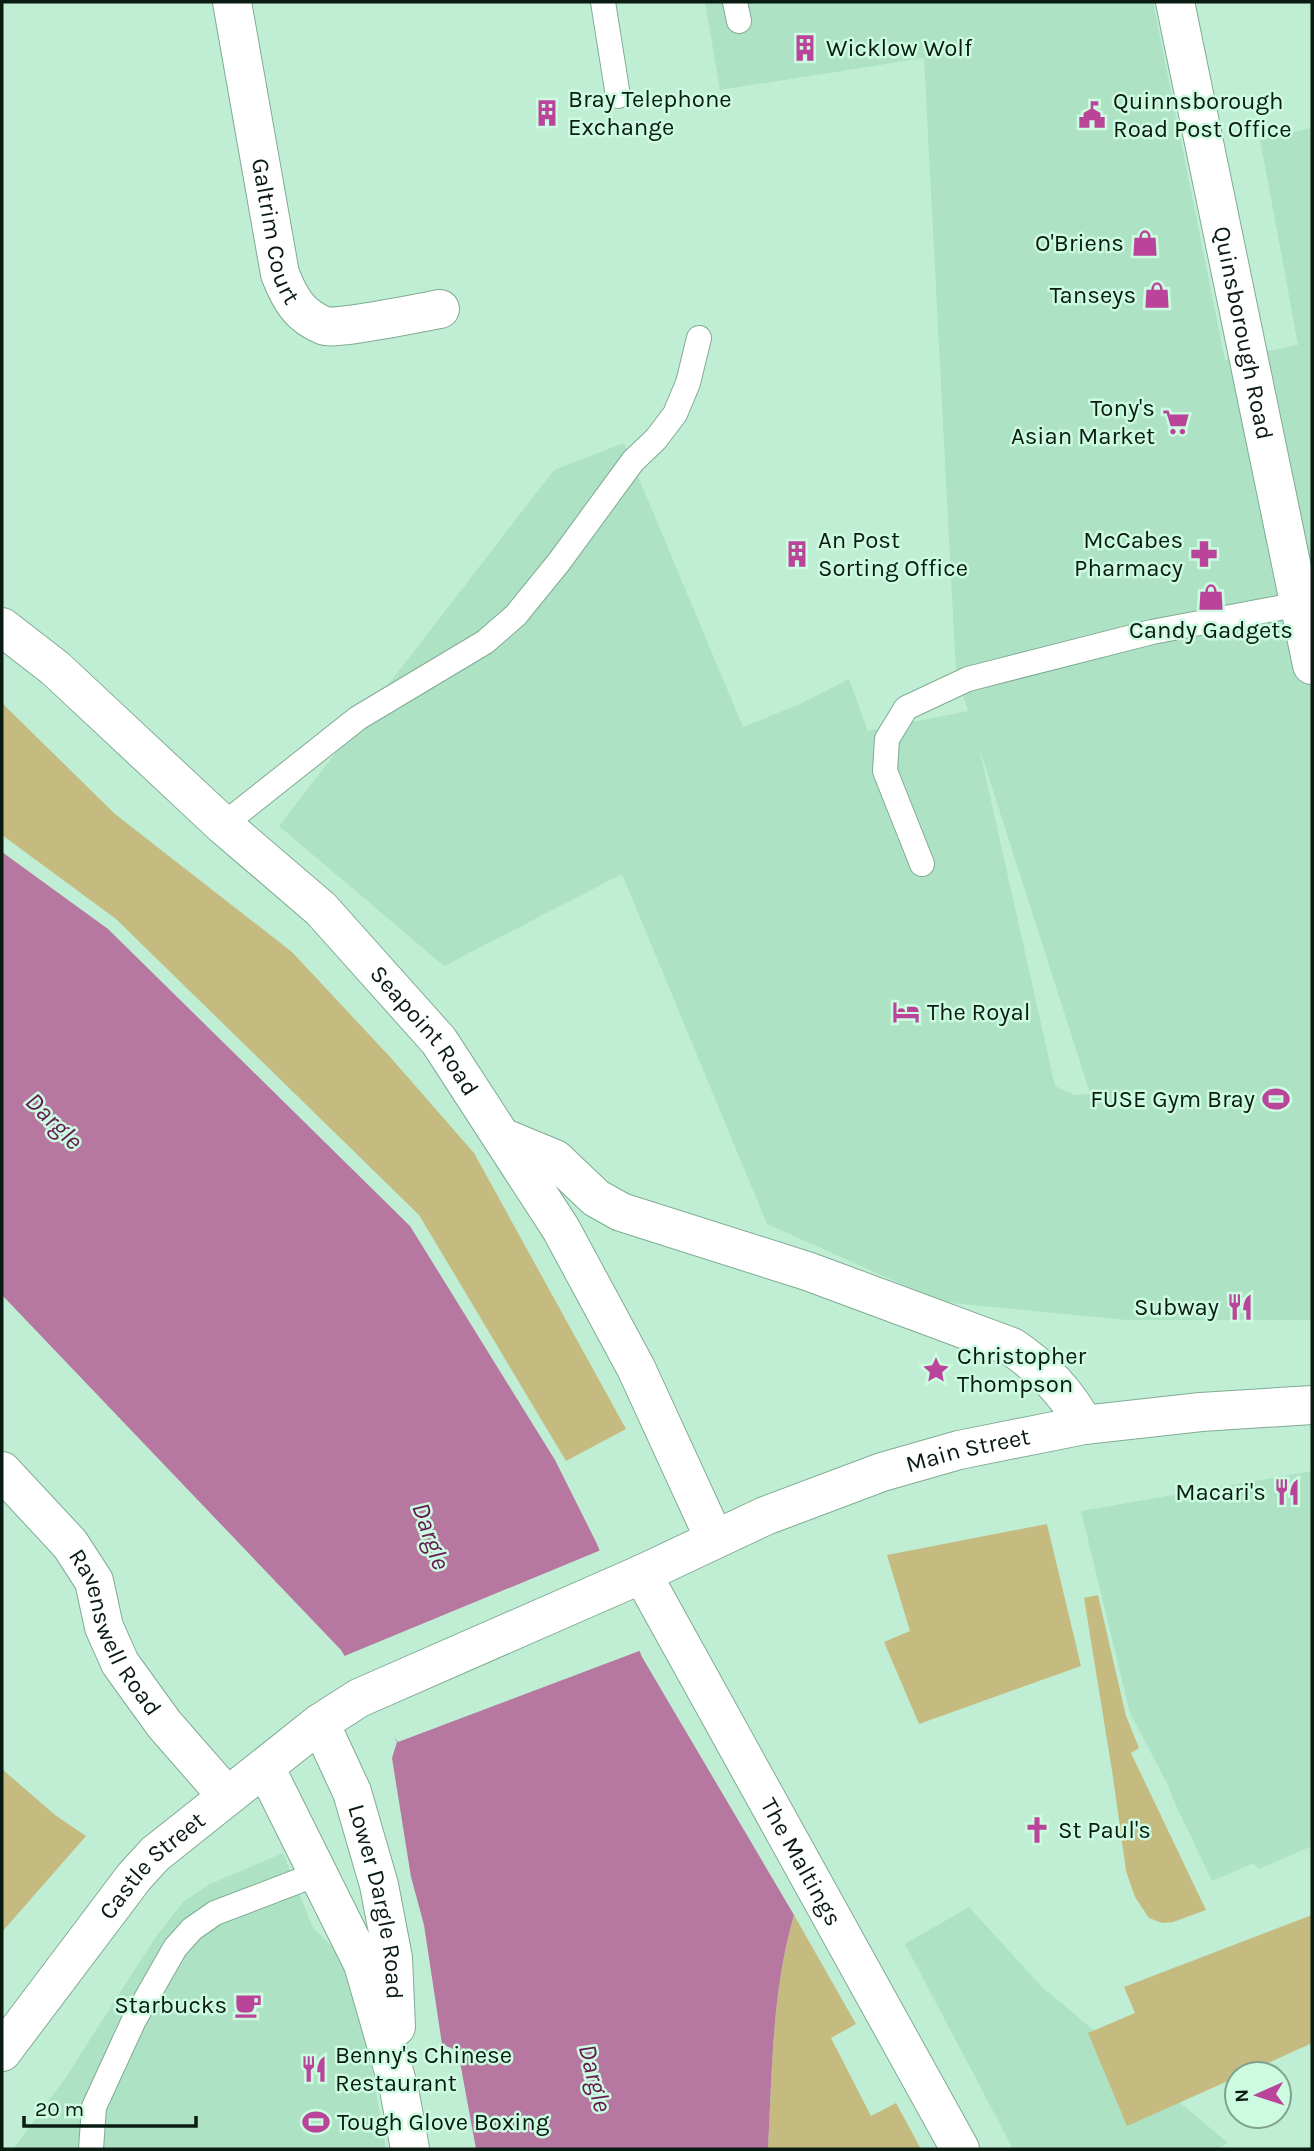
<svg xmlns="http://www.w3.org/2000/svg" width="1314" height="2151" viewBox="0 0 1314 2151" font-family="Karla,sans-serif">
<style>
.built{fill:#ade2c4;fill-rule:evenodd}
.green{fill:#c5bb81}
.water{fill:#b677a1}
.pier{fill:#c0eed4}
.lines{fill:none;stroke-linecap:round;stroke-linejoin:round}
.lane-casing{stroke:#80ab93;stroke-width:26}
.street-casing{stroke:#80ab93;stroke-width:40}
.secondary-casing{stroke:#80ab93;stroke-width:40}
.lane{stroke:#fff;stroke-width:24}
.street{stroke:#fff;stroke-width:38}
.secondary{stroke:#fff;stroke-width:38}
.labels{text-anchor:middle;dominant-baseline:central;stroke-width:5;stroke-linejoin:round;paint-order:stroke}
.poi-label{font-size:24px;fill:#0a1b12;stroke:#cdfbe1;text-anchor:start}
.street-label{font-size:24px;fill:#0a1b12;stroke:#cdfbe1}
.water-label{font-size:26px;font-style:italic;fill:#651951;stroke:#cdfbe1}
</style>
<rect width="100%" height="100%" fill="#c0eed4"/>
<g class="built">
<path d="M705,2H1153L1225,360L1298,345L1260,139L1312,128V1320H1127L941,1302L767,1224L622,874L444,966L279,826L554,470L624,443L743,727L800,704L849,679L868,731L968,711L956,673L924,58L720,90ZM979,747L1090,1093V1094L1075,1095L1055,1086Z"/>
<path d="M1312,1471V1846L1259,1869L1254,1863L1212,1881L1174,1801L1169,1787L1130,1713L1081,1511Z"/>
<path d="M283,1853L313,1928L336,1950L362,2010L386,2149H13L66,2077L155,1938L184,1901L210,1884Z"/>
<path d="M969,1907L1042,1987L1228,2143L1217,2149H1013L905,1944Z"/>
</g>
<g class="green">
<path d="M2,703L115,814L292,952L391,1058L474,1153L626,1429L566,1461L419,1215L116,919L2,835Z"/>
<path d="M1047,1524L1081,1666L919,1724L884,1642L910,1631L887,1555Z"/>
<path d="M1098,1595L1126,1716L1139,1748L1131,1753L1206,1910L1173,1922L1162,1923L1149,1918L1135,1897L1126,1871L1113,1777L1084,1598Z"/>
<path d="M2,1769L55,1815L86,1836L2,1932Z"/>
<path d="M794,1915L856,2024L831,2038L871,2116L896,2103L921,2149H768C772,2072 772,1990 794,1915Z"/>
<path d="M1312,1915V2043L1244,2074H1237V2077L1127,2126L1088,2033L1135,2013L1124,1987Z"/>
</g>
<path class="water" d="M2,852L108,929L410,1226L555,1460L597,1544L642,1657L794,1915C772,1990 772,2072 768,2149H476L458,2051L442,2044L424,1925L411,1877L392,1758L397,1742L341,1650L2,1295Z"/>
<path class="pier" d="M601,1550L642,1650L398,1742L384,1726L342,1657Z"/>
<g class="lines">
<defs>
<g id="lane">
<path d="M603,2L618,96"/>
<path d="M735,2L739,21"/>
<path d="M223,825L358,718L485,642L516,615L559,562L633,461L656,439L675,414L688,383L699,338"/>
<path d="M922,864L885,771L887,739L906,708L968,679L1152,632L1300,604"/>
<path d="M91,2149L94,2107L134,2020L175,1948L192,1929L215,1913L317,1874"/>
</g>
<g id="street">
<path id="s1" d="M232,2L280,274C290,299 299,316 325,326C334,330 423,312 440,309"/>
<path d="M504,1138L555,1159L596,1198L621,1212L807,1271L1012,1347C1043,1368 1067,1392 1084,1425"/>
<path id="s2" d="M2,1471L70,1544L94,1581L104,1627L120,1663L164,1724L226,1795"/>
<path id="s3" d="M642,1574L960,2149"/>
<path id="s4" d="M320,1723L352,1792L379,1885L393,1958L396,2027"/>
<path d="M265,1767L363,1964L399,2089L410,2149"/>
</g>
<g id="secondary">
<path id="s5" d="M1175,2L1312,665"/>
<path id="s6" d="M2,627L55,668L223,825L321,909L439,1041L561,1229L636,1368L714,1538"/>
<path id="s7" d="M2,2052L134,1877L155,1854L320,1723L359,1698L642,1574L765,1516L882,1472L959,1450L1084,1425L1201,1412L1312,1405"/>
</g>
</defs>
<use href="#lane" class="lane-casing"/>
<use href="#street" class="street-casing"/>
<use href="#secondary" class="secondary-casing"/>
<use href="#lane" class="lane"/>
<use href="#street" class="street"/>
<use href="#secondary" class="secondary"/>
</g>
<defs>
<symbol id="building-bare" viewBox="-9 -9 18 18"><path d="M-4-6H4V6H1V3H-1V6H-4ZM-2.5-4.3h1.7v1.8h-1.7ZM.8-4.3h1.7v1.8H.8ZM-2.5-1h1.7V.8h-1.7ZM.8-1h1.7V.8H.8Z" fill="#ba449a" stroke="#cdfbe1" stroke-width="2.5" paint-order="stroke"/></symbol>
<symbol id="civic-bare" viewBox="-9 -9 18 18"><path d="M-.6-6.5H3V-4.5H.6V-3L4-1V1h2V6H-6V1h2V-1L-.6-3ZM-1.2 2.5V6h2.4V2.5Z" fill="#ba449a" stroke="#cdfbe1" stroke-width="2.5" paint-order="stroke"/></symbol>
<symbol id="shop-bare" viewBox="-9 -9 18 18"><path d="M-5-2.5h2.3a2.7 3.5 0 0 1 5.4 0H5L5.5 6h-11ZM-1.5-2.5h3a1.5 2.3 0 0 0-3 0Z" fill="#ba449a" stroke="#cdfbe1" stroke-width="2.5" paint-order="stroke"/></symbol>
<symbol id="supermarket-bare" viewBox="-9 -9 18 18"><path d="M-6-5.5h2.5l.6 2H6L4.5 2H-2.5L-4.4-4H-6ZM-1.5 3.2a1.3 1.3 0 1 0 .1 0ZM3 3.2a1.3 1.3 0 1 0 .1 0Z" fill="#ba449a" stroke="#cdfbe1" stroke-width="2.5" paint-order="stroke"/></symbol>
<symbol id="pharmacy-bare" viewBox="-9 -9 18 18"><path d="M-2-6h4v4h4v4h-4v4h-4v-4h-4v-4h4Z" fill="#ba449a" stroke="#cdfbe1" stroke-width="2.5" paint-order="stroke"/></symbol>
<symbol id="hotel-bare" viewBox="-9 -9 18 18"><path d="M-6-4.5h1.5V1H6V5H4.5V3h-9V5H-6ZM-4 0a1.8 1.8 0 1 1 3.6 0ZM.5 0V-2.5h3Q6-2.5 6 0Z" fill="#ba449a" stroke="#cdfbe1" stroke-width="2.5" paint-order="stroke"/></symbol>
<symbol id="stadium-bare" viewBox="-9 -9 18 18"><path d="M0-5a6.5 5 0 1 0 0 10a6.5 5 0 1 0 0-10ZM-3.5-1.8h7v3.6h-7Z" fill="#ba449a" stroke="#cdfbe1" stroke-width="2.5" paint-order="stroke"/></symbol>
<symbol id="restaurant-bare" viewBox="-9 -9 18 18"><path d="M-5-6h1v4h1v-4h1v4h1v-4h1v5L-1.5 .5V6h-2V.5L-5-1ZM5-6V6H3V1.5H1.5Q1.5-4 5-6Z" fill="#ba449a" stroke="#cdfbe1" stroke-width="2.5" paint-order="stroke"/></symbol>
<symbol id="sight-bare" viewBox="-9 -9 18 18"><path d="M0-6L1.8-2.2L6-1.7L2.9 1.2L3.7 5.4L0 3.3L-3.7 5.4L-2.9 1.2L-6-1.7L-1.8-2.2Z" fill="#ba449a" stroke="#cdfbe1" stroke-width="2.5" paint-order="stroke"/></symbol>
<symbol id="church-bare" viewBox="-9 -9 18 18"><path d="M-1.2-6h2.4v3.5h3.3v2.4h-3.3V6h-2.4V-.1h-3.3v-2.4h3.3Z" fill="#ba449a" stroke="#cdfbe1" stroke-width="2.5" paint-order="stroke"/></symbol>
<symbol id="cafe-bare" viewBox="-9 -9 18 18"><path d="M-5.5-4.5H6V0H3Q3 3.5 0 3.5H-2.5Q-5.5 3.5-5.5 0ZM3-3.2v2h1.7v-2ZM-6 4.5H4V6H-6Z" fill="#ba449a" stroke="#cdfbe1" stroke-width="2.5" paint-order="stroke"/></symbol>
</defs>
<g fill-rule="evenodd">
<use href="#building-bare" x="786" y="29" width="38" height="38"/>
<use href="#building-bare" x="528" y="94" width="38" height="38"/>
<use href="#civic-bare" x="1073" y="96" width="38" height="38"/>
<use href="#shop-bare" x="1126" y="224" width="38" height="38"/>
<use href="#shop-bare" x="1138" y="276" width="38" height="38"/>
<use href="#supermarket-bare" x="1157" y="403" width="38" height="38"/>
<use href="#building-bare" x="778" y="535" width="38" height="38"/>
<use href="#pharmacy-bare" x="1185" y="535" width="38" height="38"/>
<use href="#shop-bare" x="1192" y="578" width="38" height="38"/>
<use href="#hotel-bare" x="887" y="993" width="38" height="38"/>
<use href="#stadium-bare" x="1257" y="1080" width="38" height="38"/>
<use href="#restaurant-bare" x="1221" y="1288" width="38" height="38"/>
<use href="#sight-bare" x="917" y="1351" width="38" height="38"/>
<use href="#restaurant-bare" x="1268" y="1473" width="38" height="38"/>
<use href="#church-bare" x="1018" y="1811" width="38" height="38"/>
<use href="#cafe-bare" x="229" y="1986" width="38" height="38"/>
<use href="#restaurant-bare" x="295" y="2050" width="38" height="38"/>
<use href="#stadium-bare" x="297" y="2103" width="38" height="38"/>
</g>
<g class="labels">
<g class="poi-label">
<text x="826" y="48">Wicklow Wolf</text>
<text x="568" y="99">Bray Telephone<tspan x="568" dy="28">Exchange</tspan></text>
<text x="1113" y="101">Quinnsborough<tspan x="1113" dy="28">Road Post Office</tspan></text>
<text x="1124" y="243" text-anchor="end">O'Briens</text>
<text x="1136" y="295" text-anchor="end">Tanseys</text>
<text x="1155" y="408" text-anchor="end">Tony's<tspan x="1155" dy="28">Asian Market</tspan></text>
<text x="818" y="540">An Post<tspan x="818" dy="28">Sorting Office</tspan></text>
<text x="1183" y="540" text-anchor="end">McCabes<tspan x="1183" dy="28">Pharmacy</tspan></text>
<text x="1211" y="630" text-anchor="middle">Candy Gadgets</text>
<text x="927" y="1012">The Royal</text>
<text x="1255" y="1099" text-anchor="end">FUSE Gym Bray</text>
<text x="1219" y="1307" text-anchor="end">Subway</text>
<text x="957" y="1356">Christopher<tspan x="957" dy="28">Thompson</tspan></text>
<text x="1266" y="1492" text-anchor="end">Macari's</text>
<text x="1058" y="1830">St Paul's</text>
<text x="227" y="2005" text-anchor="end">Starbucks</text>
<text x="335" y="2055">Benny's Chinese<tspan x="335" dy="28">Restaurant</tspan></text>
<text x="337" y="2122">Tough Glove Boxing</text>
</g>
<g class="street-label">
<text stroke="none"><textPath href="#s1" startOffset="233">Galtrim Court</textPath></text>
<text stroke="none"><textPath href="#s5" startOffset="338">Quinsborough Road</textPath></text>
<text stroke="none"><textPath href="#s6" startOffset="586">Seapoint Road</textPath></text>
<text stroke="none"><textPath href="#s7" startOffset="1166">Main Street</textPath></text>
<text stroke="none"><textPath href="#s2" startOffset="200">Ravenswell Road</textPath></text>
<text stroke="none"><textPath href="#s3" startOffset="329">The Maltings</textPath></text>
<text stroke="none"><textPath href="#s7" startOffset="240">Castle Street</textPath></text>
<text stroke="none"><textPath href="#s4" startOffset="189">Lower Dargle Road</textPath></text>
</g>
<g class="water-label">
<text transform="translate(54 1121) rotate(45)">Dargle</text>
<text transform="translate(431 1536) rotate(71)">Dargle</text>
<text transform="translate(595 2078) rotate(76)">Dargle</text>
</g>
</g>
<rect width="1314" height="2151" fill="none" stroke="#0a1b12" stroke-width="7"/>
<g transform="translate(1258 2095) rotate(267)"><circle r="33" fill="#cdfbe1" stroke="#7fa18e" stroke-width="2"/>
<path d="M0-5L12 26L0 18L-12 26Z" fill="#ba449a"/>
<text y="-10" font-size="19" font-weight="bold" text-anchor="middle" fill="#0a1b12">N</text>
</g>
<path d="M24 2116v10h172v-10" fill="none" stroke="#0a1b12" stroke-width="3.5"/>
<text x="35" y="2116" font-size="21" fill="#0a1b12" stroke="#cdfbe1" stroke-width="5" paint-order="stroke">20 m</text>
</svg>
